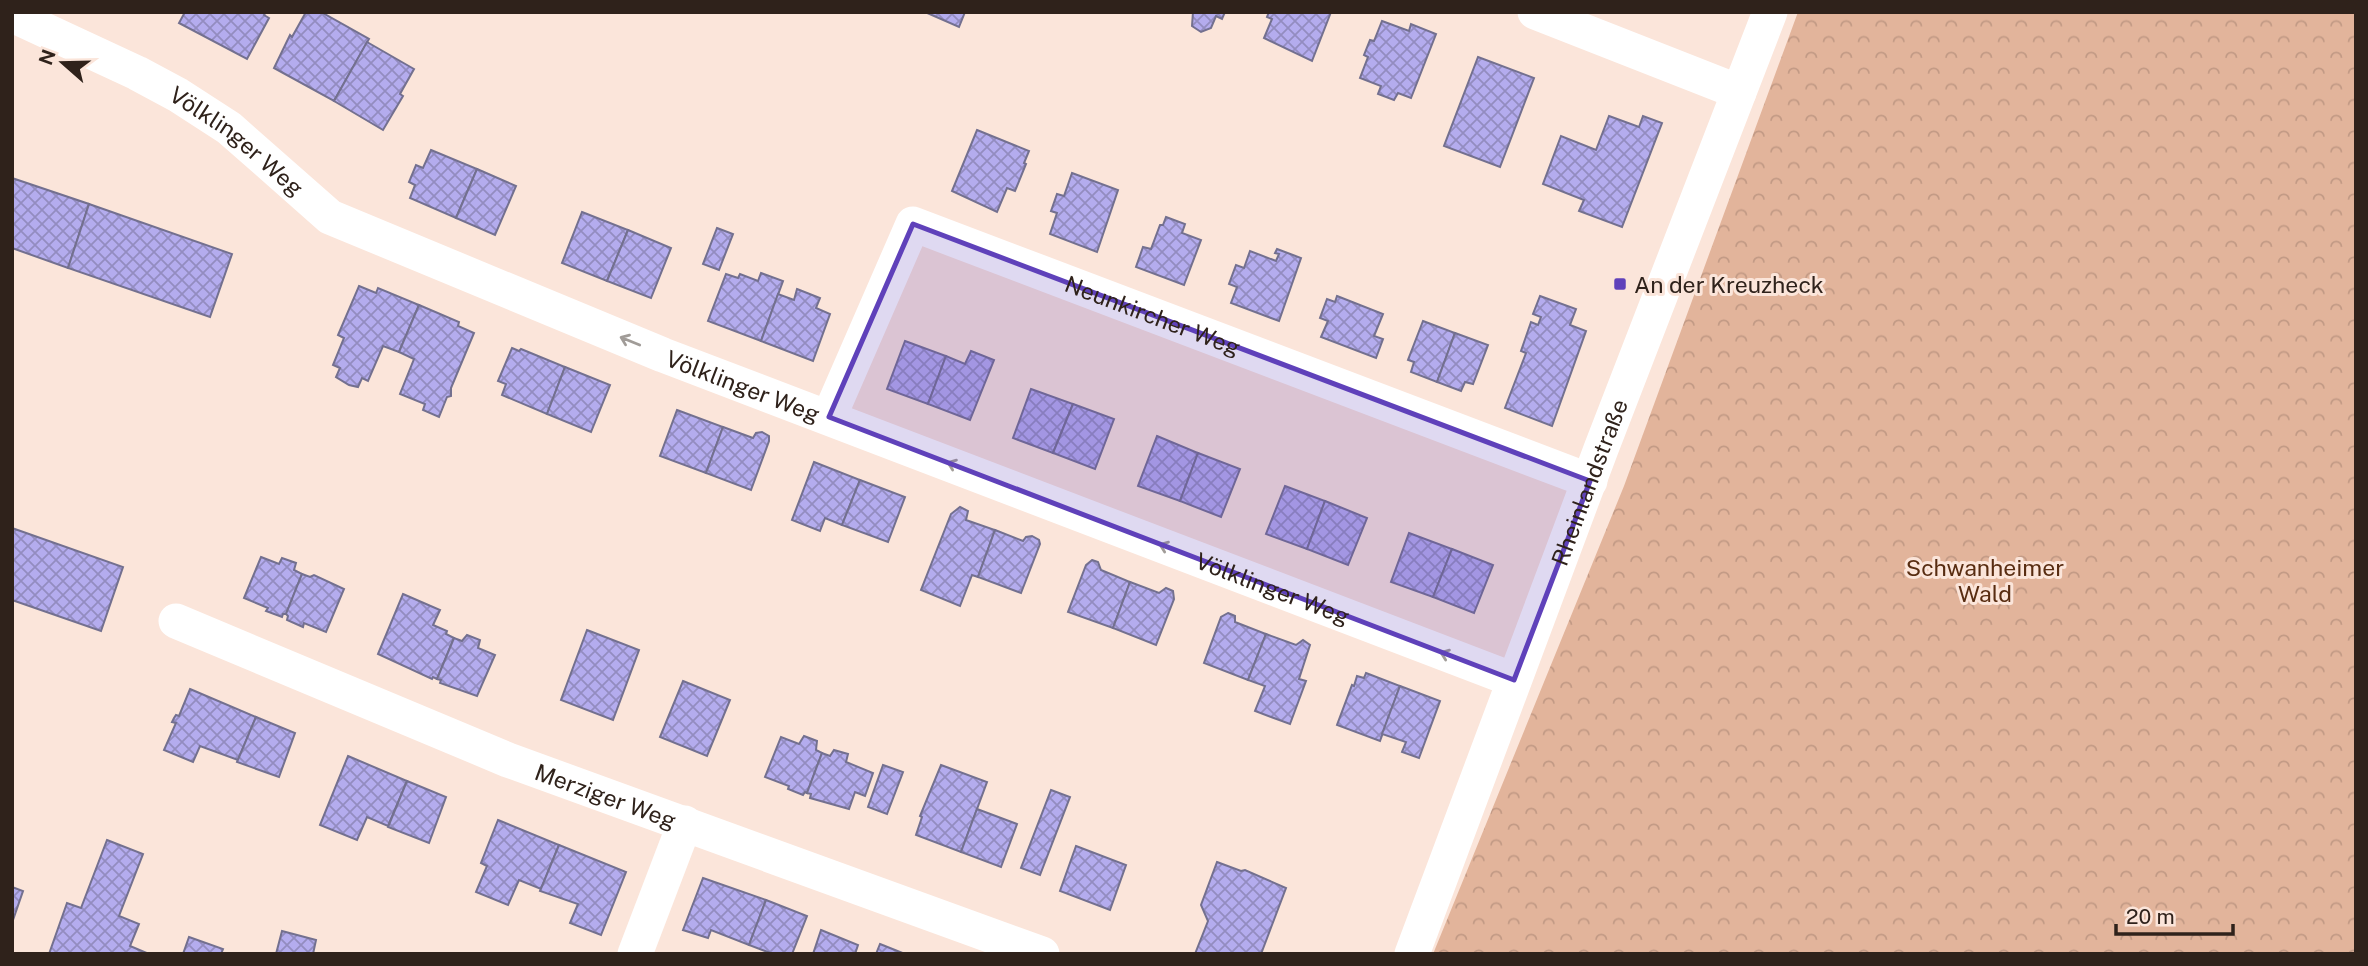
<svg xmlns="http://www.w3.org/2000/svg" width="2368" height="966" viewBox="0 0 2368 966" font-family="'Public Sans',sans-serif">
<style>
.forest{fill:url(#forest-crowns)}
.building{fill:url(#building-cross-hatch);stroke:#73708f;stroke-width:2}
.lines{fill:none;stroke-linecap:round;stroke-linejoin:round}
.street{stroke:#fff;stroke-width:35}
.oneway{stroke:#a19c98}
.marked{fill:#5f41ba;fill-opacity:0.2;stroke:#5f41ba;stroke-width:5;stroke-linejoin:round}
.poi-dot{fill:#5f41ba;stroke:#fbe5da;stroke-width:2.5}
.labels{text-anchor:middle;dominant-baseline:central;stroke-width:6;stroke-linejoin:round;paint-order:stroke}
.street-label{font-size:23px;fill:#2f221b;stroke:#fbe5da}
.poi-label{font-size:23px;fill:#2f221b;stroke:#fbe5da;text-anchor:start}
.park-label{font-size:23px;fill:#582c11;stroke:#fbe5da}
</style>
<defs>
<pattern id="forest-crowns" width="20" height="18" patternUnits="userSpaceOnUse" patternTransform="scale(1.75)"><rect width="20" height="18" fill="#e2b49b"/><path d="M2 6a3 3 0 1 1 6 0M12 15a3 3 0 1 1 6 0" fill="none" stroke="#c29a85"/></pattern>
<pattern id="building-cross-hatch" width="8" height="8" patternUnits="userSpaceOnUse" patternTransform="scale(1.75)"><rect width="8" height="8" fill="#b4acee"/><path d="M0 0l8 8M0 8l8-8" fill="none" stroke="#938cc0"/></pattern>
</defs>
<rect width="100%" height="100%" fill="#fbe5da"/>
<path class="forest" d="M1798,12H2356V954H1433L1624,486Z"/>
<g class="building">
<path d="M185,12H266L264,15L269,18L247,59L179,23Z"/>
<path d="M306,12H321L369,39L334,101L274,68L290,35L292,37Z"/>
<path d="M925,12H965L959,27Z"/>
<path d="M1193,12H1225L1222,19L1216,16L1211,28L1201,32L1192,26Z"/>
<path d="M1269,12H1331L1312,61L1264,38L1272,19L1267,17Z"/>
<path d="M1382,21L1409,31L1411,24L1436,34L1411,98L1398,93L1394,100L1378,94L1381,86L1360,78L1368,57L1364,55L1370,40L1374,41Z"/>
<path d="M367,42L414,69L400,94L403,96L383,130L334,101Z"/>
<path d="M1478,57L1534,78L1500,167L1444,146Z"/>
<path d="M1609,116L1639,127L1643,116L1662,123L1622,227L1579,211L1584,200L1543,184L1561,136L1596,150Z"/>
<path d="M977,130L1029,151L1024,163L1026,164L1015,191L1007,188L997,212L952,191Z"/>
<path d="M431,150L477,169L456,218L410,198L415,185L409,182L416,165L423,168Z"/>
<path d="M477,169L516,186L495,235L456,218Z"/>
<path d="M1072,173L1118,190L1097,252L1050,234L1057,213L1051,211L1057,194L1064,196Z"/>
<path d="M12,178L89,204L68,268L12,248Z"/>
<path d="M89,204L232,254L210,317L68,268Z"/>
<path d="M582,212L628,230L607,281L562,263Z"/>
<path d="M1166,217L1185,224L1182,233L1201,240L1184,285L1136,267L1143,247L1151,249L1160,225H1163Z"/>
<path d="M717,228L733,234L719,270L703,264Z"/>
<path d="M628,230L671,248L651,298L607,281Z"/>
<path d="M1277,249L1301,258L1279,321L1231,303L1237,287L1229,284L1236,265L1244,268L1250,251L1276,261L1279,254L1275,253Z"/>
<path d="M761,273L783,281L761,341L708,321L726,274L738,278L740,274L758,281Z"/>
<path d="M359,286L376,293L378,288L419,305L399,352L383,346L368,381L362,378L358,387L349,385L336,377L340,368L333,365L344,338L338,335Z"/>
<path d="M797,289L820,298L816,308L830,314L813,361L761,341L778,294L794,300Z"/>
<path d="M1337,296L1383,314L1374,336L1383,339L1376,358L1321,337L1328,321L1320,318L1327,299L1335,302Z"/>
<path d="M1540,296L1576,309L1570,325L1586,331L1552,426L1505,408L1526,353L1521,351L1531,322L1538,325L1541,317L1533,314Z"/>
<path d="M419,305L459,322L458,326L474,333L451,388V396L447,397L439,417L423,410L425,404L400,394L414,359L399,352Z"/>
<path d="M1423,321L1455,333L1437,382L1411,372L1414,362L1408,360Z"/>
<path d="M1455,333L1488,345L1473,384L1465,382L1461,391L1437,382Z"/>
<path d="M905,341L946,356L928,404L887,389Z"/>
<path d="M512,348L519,351L521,349L565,367L547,414L502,395L506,384L498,381Z"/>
<path d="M971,351L994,360L970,420L928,404L946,356L965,364Z"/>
<path d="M565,367L610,385L591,432L547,414Z"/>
<path d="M1031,389L1073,404L1053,453L1013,438Z"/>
<path d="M1073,404L1114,419L1095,469L1053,453Z"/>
<path d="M677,410L723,427L706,473L660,456Z"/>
<path d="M723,427L753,438L756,433L762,432L769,436V441L751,490L706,473Z"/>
<path d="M1157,436L1198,453L1180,501L1138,486Z"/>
<path d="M1198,453L1240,469L1221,517L1180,501Z"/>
<path d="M814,462L860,480L842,525L825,518L820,531L792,520Z"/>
<path d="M860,480L905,497L888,542L842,525Z"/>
<path d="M1285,486L1325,501L1307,549L1266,534Z"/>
<path d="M1325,501L1367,518L1348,565L1307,549Z"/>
<path d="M960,507L968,511L966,520L995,530L978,577L972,575L960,606L921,590L951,514Z"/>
<path d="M12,528L123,567L101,631L12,600Z"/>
<path d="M995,530L1023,541L1026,537L1032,536L1039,540L1040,544L1021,593L978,577Z"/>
<path d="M1409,533L1452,549L1433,597L1391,582Z"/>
<path d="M1452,549L1493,565L1474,613L1433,597Z"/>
<path d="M261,557L279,564L282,558L296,563L294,570L302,574L286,614H283L282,617L266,611L268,608L244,598Z"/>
<path d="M1092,560L1098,562L1101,570L1130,582L1113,628L1068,612L1086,565Z"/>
<path d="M302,574L310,577L314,575L344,589L326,632L304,623L303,627L287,620L288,616L286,614Z"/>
<path d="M1130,582L1159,593L1166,588L1173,591L1174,599L1156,645L1113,628Z"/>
<path d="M403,594L440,610L433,625L447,631L446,634L454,638L437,679L433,677L432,679L378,654Z"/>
<path d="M1228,613L1235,616V622L1266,634L1248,680L1204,663L1221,617Z"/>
<path d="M587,630L639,650L613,720L561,700Z"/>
<path d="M1266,634L1296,645L1303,640L1310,645L1299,679L1306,681L1290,724L1255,711L1265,686L1248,680Z"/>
<path d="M467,635L480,640L478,648L495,655L477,696L440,683L441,680L437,679L454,638L462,641Z"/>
<path d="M1366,673L1400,686L1380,741L1337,725L1352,685L1354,686L1357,676L1364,678Z"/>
<path d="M683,681L730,700L707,756L660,737Z"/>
<path d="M1400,686L1440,701L1419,758L1402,752L1406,742L1382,734Z"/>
<path d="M190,689L256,717L238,760L200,746L193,762L164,750L176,723L172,722L174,718L176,715L179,716Z"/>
<path d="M256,717L295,733L279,777L237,762Z"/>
<path d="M804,736L817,741L816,750L822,753L807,793L805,792L803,795L788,789L789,786L765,777L781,737L799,744Z"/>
<path d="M834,750L848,754L846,762L873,773L865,796L855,792L849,809L810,798L811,794L807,793L822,753L830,756Z"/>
<path d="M348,756L407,781L388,826L367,817L357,840L320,825Z"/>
<path d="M883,765L903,772L887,814L868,807Z"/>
<path d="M941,765L987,782L961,852L916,835L922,817L920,816Z"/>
<path d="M407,781L446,797L429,843L388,827Z"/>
<path d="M1051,790L1070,797L1040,875L1021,868Z"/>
<path d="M977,809L1017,824L1001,867L961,852Z"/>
<path d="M498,820L559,845L541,889L519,880L508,905L476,892L487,866L481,863Z"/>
<path d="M107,840L143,854L119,916L139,924L130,946L149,954H49L67,903L81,908Z"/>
<path d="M559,845L626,872L601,935L570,923L578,904L540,891Z"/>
<path d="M1076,846L1126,865L1110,910L1060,891Z"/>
<path d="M1217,862L1241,871L1245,870L1286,888L1261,954H1195L1208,921L1201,905Z"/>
<path d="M703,878L766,900L749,945L711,930L708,938L683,930Z"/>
<path d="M12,887L23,891L12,923Z"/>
<path d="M766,900L807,916L792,954H773L749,945Z"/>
<path d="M821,930L858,945L855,954H813Z"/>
<path d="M282,931L316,940L313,954H276Z"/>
<path d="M189,937L223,949L221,954H183Z"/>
<path d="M880,944L905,954H876Z"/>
</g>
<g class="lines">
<g class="street">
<path d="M1535,12L1739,92"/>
<path id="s1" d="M12,15L137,73L178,95L229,128L330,217L663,355L1514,680"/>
<path id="s2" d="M829,417L913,224L1590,481"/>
<path id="s3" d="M176,621L508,760L1042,954"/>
<path d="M635,954L685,823"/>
<path id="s4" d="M1412,954L1601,449L1770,12"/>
</g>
</g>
<defs><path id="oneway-shaft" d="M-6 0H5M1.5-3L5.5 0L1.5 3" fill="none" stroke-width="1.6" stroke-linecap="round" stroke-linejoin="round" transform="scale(1.75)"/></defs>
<g class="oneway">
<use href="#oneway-shaft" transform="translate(630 341) rotate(-158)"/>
<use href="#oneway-shaft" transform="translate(957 466) rotate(-159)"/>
<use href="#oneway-shaft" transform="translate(1169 548) rotate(-159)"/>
<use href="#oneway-shaft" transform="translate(1450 656) rotate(-159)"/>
</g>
<path class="marked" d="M913,224L1590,481L1514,680L829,417Z"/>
<rect class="poi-dot" x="1613" y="277" width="14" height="14" rx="3.5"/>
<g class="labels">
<g class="street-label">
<text stroke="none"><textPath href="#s1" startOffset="259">Völklinger Weg</textPath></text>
<text stroke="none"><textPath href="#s2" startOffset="467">Neunkircher Weg</textPath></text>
<text stroke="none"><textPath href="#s1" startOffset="826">Völklinger Weg</textPath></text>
<text stroke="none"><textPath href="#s4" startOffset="504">Rheinlandstraße</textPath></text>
<text stroke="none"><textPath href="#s1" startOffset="1393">Völklinger Weg</textPath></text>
<text stroke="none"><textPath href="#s3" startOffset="464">Merziger Weg</textPath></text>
</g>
<g class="poi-label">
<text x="1634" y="284">An der Kreuzheck</text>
</g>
<g class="park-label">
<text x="1985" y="567">Schwanheimer<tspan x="1985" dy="26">Wald</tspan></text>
</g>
</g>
<rect width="2368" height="966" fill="none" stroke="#2f221b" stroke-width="28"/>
<g transform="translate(63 63) rotate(290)" stroke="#fbe5da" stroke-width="5" paint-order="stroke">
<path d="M0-5L12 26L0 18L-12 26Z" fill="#2f221b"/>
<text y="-10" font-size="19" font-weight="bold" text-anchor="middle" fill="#2f221b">N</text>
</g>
<path d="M2116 924v10h117v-10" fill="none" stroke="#2f221b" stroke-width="3.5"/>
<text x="2126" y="924" font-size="21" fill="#2f221b" stroke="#fbe5da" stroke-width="5" paint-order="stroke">20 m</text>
</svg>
